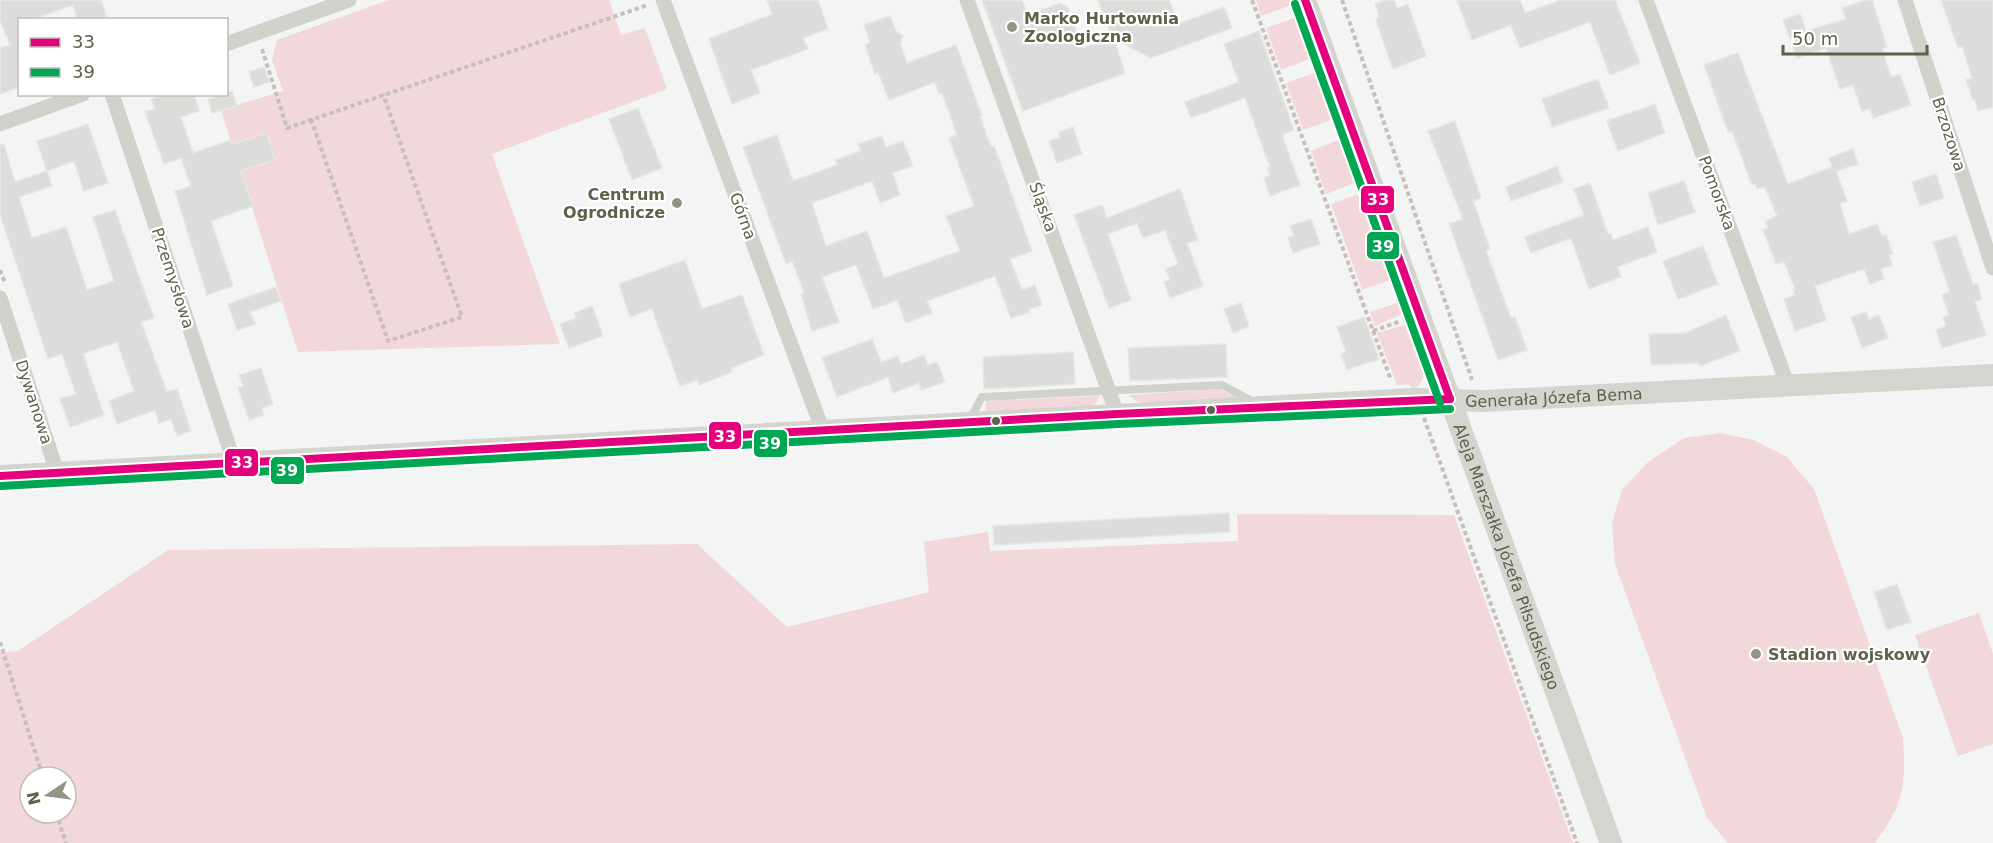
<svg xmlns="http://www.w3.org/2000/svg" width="1993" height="843" viewBox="0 0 1993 843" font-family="'DejaVu Sans',sans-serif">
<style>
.green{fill:#f2d8db;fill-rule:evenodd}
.building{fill:#dcdddb;stroke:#e6e6e5;stroke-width:1.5}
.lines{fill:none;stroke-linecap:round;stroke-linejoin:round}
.path{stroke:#cabfbc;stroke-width:4;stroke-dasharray:4.5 3;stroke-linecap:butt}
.lane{stroke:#d2d2cd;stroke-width:8}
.street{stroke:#d2d2cd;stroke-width:15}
.secondary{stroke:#d5d5cf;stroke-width:22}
.bus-1-casing{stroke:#fff;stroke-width:12}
.bus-2-casing{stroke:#fff;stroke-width:12}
.bus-1{stroke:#e5007d;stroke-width:8}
.bus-2{stroke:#00a651;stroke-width:8}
.poi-dot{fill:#949485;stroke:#fff;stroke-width:2}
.bus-dot{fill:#616049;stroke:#fff;stroke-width:2}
.labels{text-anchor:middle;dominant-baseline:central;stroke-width:4.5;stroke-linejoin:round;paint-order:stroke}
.poi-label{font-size:16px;font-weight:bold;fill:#616049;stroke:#fff;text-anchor:start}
.street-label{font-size:16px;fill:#616049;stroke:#fff}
.line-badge{stroke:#fff;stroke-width:2}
.badge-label{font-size:16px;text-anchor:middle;font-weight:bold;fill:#fff}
</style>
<rect width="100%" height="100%" fill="#f3f4f4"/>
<g class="green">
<path d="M388,0H609L621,35L645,28L667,89L492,154L560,344L298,352L221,110L283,91L272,60L277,40Z"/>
<path d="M1256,0H1290L1292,5L1261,16Z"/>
<path d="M1297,17L1312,58L1281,70L1266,28Z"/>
<path d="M1317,72L1334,119L1303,130L1286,83Z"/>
<path d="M1341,139L1357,182L1326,194L1311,151Z"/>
<path d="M1361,193L1393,279L1362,290L1331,204Z"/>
<path d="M1400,302L1404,313L1375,326L1370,312Z"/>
<path d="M1408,324C1416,344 1437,378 1412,390L1409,384L1397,385L1377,333Z"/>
<path d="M1218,389L1239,398L1148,404L1138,402L1129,395Z"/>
<path d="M1100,396L1096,403L1089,407L985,412L986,401Z"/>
<path d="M1720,433L1753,440L1787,457L1814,489L1903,738C1906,787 1904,803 1875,843H1728L1707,818L1615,564L1612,523L1622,490L1648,462L1684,438Z"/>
<path d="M1237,514L1454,515L1573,843H0V653L18,651L168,550L697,544L787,627L929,592L924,542L988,532L990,551L1238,541ZM30,777H66V813H30Z"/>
<path d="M1979,613L1993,654V744L1958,756L1915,635Z"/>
</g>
<g class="building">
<path d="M0,0H101L108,20H78L73,5L31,20H20V87L0,94V48L10,45L0,20Z"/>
<path d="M767,0H818L828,29L803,38L808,49L751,70L760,93L732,104L709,39L772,14Z"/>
<path d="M982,0H1022L1028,15L1060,3L1068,8L1082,48L1112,38L1098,0H1169L1178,24L1224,7L1232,28L1151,58L1114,39L1125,73L1023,111Z"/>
<path d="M1386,0H1394L1397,8L1408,4L1426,56L1393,69L1376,21L1379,15L1375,4Z"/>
<path d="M1457,0H1520L1525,13L1561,0H1615L1640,63L1610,75L1590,22L1520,48L1511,25L1472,40Z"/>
<path d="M1866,0H1872L1887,47L1882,49L1891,77L1900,74L1911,105L1873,118L1870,109L1862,111L1853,85L1840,89L1826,48L1797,58L1783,20L1800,14L1806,31L1846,19L1842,8Z"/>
<path d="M1941,0H1993V107L1978,111L1975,100H1973L1966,80L1972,78L1962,46L1958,48Z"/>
<path d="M890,16L896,31L903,36L900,43L907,63L956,45L982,116L980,117L991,147L994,146L999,159L1032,251L1010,259L1022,290L1035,285L1042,305L1029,309L1030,312L1011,318L995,276L927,301L932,313L906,323L897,300L873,309L856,265L822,277L839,322L812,331L801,294L804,292L792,261L786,264L743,147L777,135L793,181L837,165L835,160L861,151L858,144L882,136L886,147L903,141L913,166L893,173L900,195L880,203L872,181L812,203L826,246L867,231L884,278L960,251L946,216L974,206L949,138L957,135L942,93L939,94L935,82L889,100L878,72L875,74L865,45L870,42L864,25Z"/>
<path d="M1259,31L1294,130L1282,135L1300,185L1270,196L1264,178L1270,175L1267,168L1270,167L1245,98L1191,118L1185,102L1239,82L1224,44Z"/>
<path d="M1738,53L1788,184L1832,167L1829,158L1853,149L1858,164L1836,171L1847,201L1840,204L1849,234L1877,224L1882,236L1886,235L1893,254L1889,255L1892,265L1881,269L1884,279L1870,284L1864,269L1815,286L1826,320L1795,331L1784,299L1795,295L1793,289H1795L1784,262L1776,264L1763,230L1768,228L1766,221L1777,216L1765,187L1757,189L1755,184L1752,185L1732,131L1728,132L1704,65Z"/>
<path d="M264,67L269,82L254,87L249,72Z"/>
<path d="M1598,79L1609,108L1552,127L1542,99Z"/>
<path d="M232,91L237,106L212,113L208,99Z"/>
<path d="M165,94H194L199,111L181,117L193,153L231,140L232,144L267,133L275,160L241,171L253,206L211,221L233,286L207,295L175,191L191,186L181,158L164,164L145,112L155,109L151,99Z"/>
<path d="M1655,104L1665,133L1618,151L1607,121Z"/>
<path d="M638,108L662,168L632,180L609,119Z"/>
<path d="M1455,121L1481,198L1473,201L1490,249L1486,251L1511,318L1515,317L1527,350L1498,360L1449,224L1463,219L1428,131Z"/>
<path d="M88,124L108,183L84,191L74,161L47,171L37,141Z"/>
<path d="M1073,127L1082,154L1057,163L1049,141L1060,137L1059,132Z"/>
<path d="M4,144L15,182L47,171L52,186L19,197L32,238L66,227L87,290L114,281L93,217L115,210L154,318L141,322L167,392L177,389L191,431L177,436L171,419L159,423L155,410L117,424L109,401L134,391L117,342L83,354L104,415L70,427L60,399L76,394L62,354L48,359L0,214V145Z"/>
<path d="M1557,166L1563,182L1511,201L1506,187Z"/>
<path d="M1936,174L1944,198L1920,206L1912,182Z"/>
<path d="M1684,181L1695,212L1658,225L1648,193Z"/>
<path d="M1590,183L1608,234H1611L1613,240L1648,227L1657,252L1618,267L1621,277L1589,289L1571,238L1531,253L1525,237L1584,215L1574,189Z"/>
<path d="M1180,189L1198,240L1187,243L1203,286L1170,298L1164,282L1170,280L1166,269L1178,264L1165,230L1143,238L1137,223L1108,234L1131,300L1109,308L1074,215L1102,205L1107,218Z"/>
<path d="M1311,219L1320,244L1293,253L1288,238L1294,236L1290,226Z"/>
<path d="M1956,235L1973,284L1977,283L1982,299L1975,302L1986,335L1942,348L1936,330L1946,326L1943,317L1949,315L1942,295L1950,292L1933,242Z"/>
<path d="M1703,246L1718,284L1678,299L1663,261Z"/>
<path d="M685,260L702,309L742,295L764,355L731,368L732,372L699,385L697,380L680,386L652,309L630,317L619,284Z"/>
<path d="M276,287L281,301L250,312L255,324L237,330L228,304Z"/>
<path d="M1241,303L1249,326L1233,333L1224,309Z"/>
<path d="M592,306L603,336L569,348L560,324L576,318L575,313Z"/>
<path d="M1866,312L1869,319L1879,315L1888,338L1862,348L1851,317Z"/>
<path d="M1726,315L1740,351L1700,366L1699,363L1651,365L1649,334L1686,333Z"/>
<path d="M1364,317L1379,359L1347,370L1341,354L1346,352L1337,327Z"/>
<path d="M872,339L881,362L898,356L901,364L924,355L928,365L937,362L945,382L921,390L919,383L893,393L888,377L837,397L822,358Z"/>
<path d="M1226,344L1227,377L1130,381L1128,348Z"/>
<path d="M1073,352L1075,384L984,389L983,357Z"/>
<path d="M261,368L273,404L262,408L264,415L249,420L238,388L243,386L239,375Z"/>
<path d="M1229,513L1230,532L994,545L993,526Z"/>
<path d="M1897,584L1911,622L1887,630L1874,592Z"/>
</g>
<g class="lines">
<g class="path">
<path d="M1252,0L1391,380"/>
<path d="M1342,0L1472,380"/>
<path d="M262,49L287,128L648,5"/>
<path d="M311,119L388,341L462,317L383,94"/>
<path d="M0,270L5,283"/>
<path d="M1373,331L1401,321"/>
<path d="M1424,418L1577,843"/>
<path d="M0,642L43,777"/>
<path d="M56,813L66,843"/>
</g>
<path class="lane" d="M970,419L982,397L1222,385L1252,401"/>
<g class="street">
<path d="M663,0L823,431"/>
<path d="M967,0L1117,414"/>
<path d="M1646,0L1788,386"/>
<path d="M1905,0L1993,268"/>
<path d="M226,44L349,0"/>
<path d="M112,94L234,462"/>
<path d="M0,124L83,94"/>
<path d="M0,298L57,472"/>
</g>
<g class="secondary">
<path id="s1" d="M1305,0L1611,843"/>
<path id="s2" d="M0,476L1261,407L1414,399L1484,401L1993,375"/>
</g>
<defs>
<g id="bus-1">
<path d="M1305,0L1450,399"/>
<path d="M0,476L1117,414L1450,399"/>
</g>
<g id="bus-2">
<path d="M1295,4L1440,403"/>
<path d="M1,486L1118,424L1450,409"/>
</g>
</defs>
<use href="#bus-1" class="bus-1-casing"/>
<use href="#bus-2" class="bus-2-casing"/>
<use href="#bus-1" class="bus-1"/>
<use href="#bus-2" class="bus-2"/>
</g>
<g class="poi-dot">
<circle cx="1012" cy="27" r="6"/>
<circle cx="677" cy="203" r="6"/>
<circle cx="1756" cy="654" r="6"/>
</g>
<g class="bus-dot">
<circle cx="1211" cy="410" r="5"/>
<circle cx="996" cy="421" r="5"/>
</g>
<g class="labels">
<g class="poi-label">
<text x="1024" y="18">Marko Hurtownia<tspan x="1024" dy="18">Zoologiczna</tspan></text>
<text x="665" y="194" text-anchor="end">Centrum<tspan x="665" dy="18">Ogrodnicze</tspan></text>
<text x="1768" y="654">Stadion wojskowy</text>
</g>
<g class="street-label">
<text transform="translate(1949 134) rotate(72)">Brzozowa</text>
<text transform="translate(1717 193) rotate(70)">Pomorska</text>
<text transform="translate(1043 207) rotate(70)">Śląska</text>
<text transform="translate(743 216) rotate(70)">Górna</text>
<text transform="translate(173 278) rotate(72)">Przemysłowa</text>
<text stroke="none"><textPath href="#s2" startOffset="1556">Generała Józefa Bema</textPath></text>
<text transform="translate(34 402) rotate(72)">Dywanowa</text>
<text stroke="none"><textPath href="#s1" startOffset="592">Aleja Marszałka Józefa Piłsudskiego</textPath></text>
</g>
</g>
<g class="line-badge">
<rect x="1360" y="185" width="35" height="29" rx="6" fill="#e5007d"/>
<rect x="1366" y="231" width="34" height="29" rx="6" fill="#00a651"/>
<rect x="708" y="421" width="34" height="29" rx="6" fill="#e5007d"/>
<rect x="753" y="429" width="35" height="29" rx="6" fill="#00a651"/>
<rect x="224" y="448" width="35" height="29" rx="6" fill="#e5007d"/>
<rect x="270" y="456" width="35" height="29" rx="6" fill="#00a651"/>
</g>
<g class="badge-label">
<text x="1378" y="205">33</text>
<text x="1383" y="252">39</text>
<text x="725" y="442">33</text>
<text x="770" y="449">39</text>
<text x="242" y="468">33</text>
<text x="287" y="476">39</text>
</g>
<rect x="18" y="18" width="210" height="78" fill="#ffffff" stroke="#c0bfb6" stroke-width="1.5"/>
<rect x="30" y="38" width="30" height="9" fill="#e5007d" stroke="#c0bfb6" stroke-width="1.5"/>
<text x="72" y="48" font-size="18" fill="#616049">33</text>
<rect x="30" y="68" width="30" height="9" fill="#00a651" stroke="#c0bfb6" stroke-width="1.5"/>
<text x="72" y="78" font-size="18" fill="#616049">39</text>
<g transform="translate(48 795) rotate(257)"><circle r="28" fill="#ffffff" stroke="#c0bfb6" stroke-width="1.5"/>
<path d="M0-4.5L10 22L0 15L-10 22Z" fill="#949485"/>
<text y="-9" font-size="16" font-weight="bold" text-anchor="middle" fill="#616049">N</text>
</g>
<path d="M1783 45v9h144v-9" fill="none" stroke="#616049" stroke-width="3"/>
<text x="1792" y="45" font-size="18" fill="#616049" stroke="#ffffff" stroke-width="4.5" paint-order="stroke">50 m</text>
</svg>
